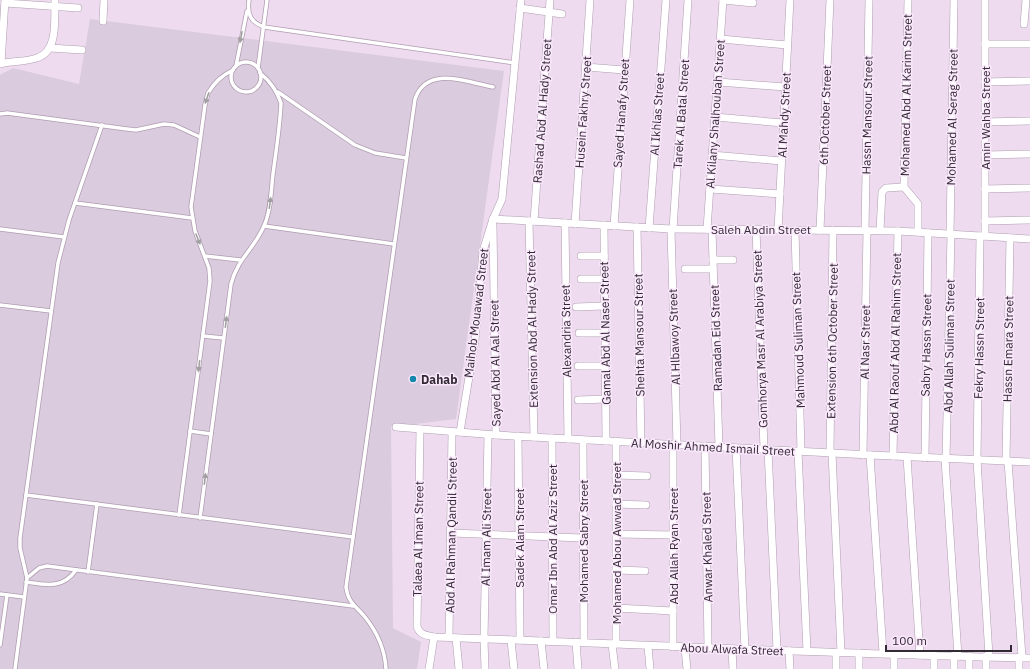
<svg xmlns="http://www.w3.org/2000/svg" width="1030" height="669" viewBox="0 0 1030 669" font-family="'IBM Plex Sans',sans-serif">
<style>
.industrial{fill:#dbcbde}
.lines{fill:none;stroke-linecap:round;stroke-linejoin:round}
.lane-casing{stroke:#af9db0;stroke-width:5}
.street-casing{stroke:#af9db0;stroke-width:8}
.lane{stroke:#fff;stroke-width:3.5}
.street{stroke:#fff;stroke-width:7}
.oneway{fill:#a29fa3}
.poi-dot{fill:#1188ac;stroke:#fbe8fd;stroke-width:1.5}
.labels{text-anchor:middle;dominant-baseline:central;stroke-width:3;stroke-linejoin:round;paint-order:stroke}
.street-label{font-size:12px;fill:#312a32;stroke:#fbe8fd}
.poi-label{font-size:12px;font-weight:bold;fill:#312a32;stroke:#fbe8fd;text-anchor:start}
</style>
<rect width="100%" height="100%" fill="#eedbef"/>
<path class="industrial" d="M90,19L504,71L456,419L391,427L393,628L421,642L417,669H0V75L13,68L79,84Z"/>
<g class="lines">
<defs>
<g id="lane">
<path d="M249,0C247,14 250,22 264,27L515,63"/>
<circle cx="246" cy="77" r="15"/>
<path d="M236,66L247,11"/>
<path d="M258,68L267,0"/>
<path d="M278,92L355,145L375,153L406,158"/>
<path d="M0,114L7,113L127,129L136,130L164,124L174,125L200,137"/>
<path d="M75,203L192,218"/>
<path d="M264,226L394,244"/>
<path d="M0,229L64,237"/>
<path d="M205,256L240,260"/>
<path d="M0,305L51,311"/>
<path d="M203,336L223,338"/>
<path d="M190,431L211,434"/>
<path d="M26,495L353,537"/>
<path d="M179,515L210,281L209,268L195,231L191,207L205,105L208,93C215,82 221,76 233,70"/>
<path d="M200,518L231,284C238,258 254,249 264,226C271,210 271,191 273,174C276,151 280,127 281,103C276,90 271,82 260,73"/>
<path d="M88,572L97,504"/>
<path d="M27,578L39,568L47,566L353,606"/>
<path d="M26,582C46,585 63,589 76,570"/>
<path d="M0,594L24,597"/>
<path d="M0,645L7,595"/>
<path d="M15,669L27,578L20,548V538L58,263L69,220L102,125"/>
<path d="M386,669C385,651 377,632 365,617C356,606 348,603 346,587L415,99C427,65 466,82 493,87"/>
</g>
<g id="street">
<path d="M723,0L753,3"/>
<path d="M908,0L904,187L918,204V232"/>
<path d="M5,3L78,8"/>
<path d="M520,8L562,14"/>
<path d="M103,21L104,0"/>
<path d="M1024,24L1026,0"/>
<path d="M721,39L787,45"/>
<path d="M985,44H1030"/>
<path d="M50,48L82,50"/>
<path d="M1,63L5,0"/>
<path d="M0,64C12,61 25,62 37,58C59,51 54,18 55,0"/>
<path d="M586,67L624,70"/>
<path d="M718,82L785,87"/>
<path d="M985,82L1030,81"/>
<path d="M715,117L783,123"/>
<path d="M985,122L1030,121"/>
<path d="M712,155L781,161"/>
<path d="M985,155L1030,154"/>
<path d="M710,189L780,194"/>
<path d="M985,189L1030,188"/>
<path d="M493,219L671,229L898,231L1030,239"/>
<path d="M529,221L534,437"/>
<path d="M534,221L550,0"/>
<path d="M985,221L1030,220"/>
<path d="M565,223L568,439"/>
<path d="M575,224L590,0"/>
<path d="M493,225L496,435"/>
<path d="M604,225L606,441"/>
<path d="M614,226L630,0"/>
<path d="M637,227L641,443"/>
<path d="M649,228L666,0"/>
<path d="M671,229L677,445"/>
<path d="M673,229L688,0"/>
<path d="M707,229L723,0"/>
<path d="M712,229L719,447"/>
<path d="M756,229L764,449"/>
<path d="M778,230L790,0"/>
<path d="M795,230L801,451"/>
<path d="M820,230L830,0"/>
<path d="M865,230L869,0"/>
<path d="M880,230L882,192L886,188L904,187"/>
<path d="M950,234L954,0"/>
<path d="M980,236L977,460L989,656"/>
<path d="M985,236V0"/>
<path d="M581,256H604"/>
<path d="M713,260H733"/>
<path d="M685,269H713"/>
<path d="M581,279H604"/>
<path d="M576,307L604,306"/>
<path d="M579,333H605"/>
<path d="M578,366H605"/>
<path d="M578,400L606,399"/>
<path d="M396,427L496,435L870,455L1030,462"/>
<path d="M420,429L417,626C419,635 426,635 434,637C633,644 831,654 1030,658"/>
<path d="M460,432L475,340L483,251L493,219L502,199L521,0"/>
<path d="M518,436L520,640"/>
<path d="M552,438L553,641"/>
<path d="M583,440L584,642"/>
<path d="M673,444V647"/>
<path d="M705,446L708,648"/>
<path d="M736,448L745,649"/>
<path d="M768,449L777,650"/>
<path d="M798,451L807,651"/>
<path d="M830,452L833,230"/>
<path d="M832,453L841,652"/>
<path d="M863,455L867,230"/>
<path d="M870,455L883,653"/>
<path d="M893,456L898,231"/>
<path d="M907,457L920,655"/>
<path d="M925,458L928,233"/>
<path d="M945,459L958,656"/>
<path d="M946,459L951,234"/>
<path d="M1006,461L1010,238"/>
<path d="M1008,461L1022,657"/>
<path d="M616,475L647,476"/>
<path d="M616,504L646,505"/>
<path d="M451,533L583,538"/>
<path d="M617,534L674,535"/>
<path d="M616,570L645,571"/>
<path d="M616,608L673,611"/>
<path d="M449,637L452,432"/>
<path d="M456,638L459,669"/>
<path d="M511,640L514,669"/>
<path d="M541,641L544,669"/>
<path d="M576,642L578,669"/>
<path d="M612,644L615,669"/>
<path d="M616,644V441"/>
<path d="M648,646L650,669"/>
<path d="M685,648L687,669"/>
<path d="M732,649L733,669"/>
<path d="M789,651L790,669"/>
<path d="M836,652V669"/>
<path d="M894,654V669"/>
<path d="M969,656V669"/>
<path d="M986,656V669"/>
<path d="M1019,657V669"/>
<path d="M429,669L434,637"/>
<path d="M485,669L484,639L488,435"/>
<path d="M859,669V653"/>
<path d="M934,669V655"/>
<path d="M954,669V655"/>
</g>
</defs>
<use href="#lane" class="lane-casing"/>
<use href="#street" class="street-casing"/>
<use href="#lane" class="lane"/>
<use href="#street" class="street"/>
</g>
<defs><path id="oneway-solid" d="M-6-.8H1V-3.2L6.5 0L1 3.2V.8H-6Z"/></defs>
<g class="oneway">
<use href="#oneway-solid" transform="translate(241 37) rotate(101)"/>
<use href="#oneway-solid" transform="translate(207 98) rotate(109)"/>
<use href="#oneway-solid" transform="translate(270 203) rotate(-82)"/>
<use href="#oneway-solid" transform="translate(198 239) rotate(68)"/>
<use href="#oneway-solid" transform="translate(226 322) rotate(-83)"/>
<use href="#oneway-solid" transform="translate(199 366) rotate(97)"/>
<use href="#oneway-solid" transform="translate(205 479) rotate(-83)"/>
</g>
<circle class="poi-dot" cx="413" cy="379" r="4"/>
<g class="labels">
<g class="street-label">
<text transform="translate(906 95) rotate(-89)">Mohamed Abd Al Karim Street</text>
<text transform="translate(542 111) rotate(-86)">Rashad Abd Al Hady Street</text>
<text transform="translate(583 112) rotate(-86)">Husein Fakhry Street</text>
<text transform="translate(621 113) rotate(-86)">Sayed Hanafy Street</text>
<text transform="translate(657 114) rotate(-86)">Al Ikhlas Street</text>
<text transform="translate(681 114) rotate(-86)">Tarek Al Batal Street</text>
<text transform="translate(715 114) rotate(-86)">Al Kilany Shalhoubah Street</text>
<text transform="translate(784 115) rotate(-87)">Al Mahdy Street</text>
<text transform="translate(825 115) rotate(-88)">6th October Street</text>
<text transform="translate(867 115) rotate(-89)">Hassn Mansour Street</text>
<text transform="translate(952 117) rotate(-89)">Mohamed Al Serag Street</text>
<text transform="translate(985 118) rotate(-90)">Amin Wahba Street</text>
<text x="761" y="229">Saleh Abdin Street</text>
<text transform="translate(476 313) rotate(-83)">Maihob Mouawad Street</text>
<text transform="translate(532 329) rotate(-91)">Extension Abd Al Hady Street</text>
<text transform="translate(566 331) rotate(-91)">Alexandria Street</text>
<text transform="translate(605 333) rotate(-91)">Gamal Abd Al Naser Street</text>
<text transform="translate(639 335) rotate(-91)">Shehta Mansour Street</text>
<text transform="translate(674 337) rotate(-92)">Al Hlbawoy Street</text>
<text transform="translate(716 338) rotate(-92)">Ramadan Eid Street</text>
<text transform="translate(760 339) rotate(-92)">Gomhorya Masr Al Arabiya Street</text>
<text transform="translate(798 340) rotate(-92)">Mahmoud Suliman Street</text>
<text transform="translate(832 341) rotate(-89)">Extension 6th October Street</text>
<text transform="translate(865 342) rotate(-89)">Al Nasr Street</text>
<text transform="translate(895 343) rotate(-89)">Abd Al Raouf Abd Al Rahim Street</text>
<text transform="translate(926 345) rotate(-89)">Sabry Hassn Street</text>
<text transform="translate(949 346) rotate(-89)">Abd Allah Suliman Street</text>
<text transform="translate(979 348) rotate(-89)">Fekry Hassn Street</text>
<text transform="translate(1008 349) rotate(-89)">Hassn Emara Street</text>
<text transform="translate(495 363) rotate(-91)">Sayed Abd Al Aal Street</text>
<text transform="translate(713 447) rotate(3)">Al Moshir Ahmed Ismail Street</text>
<text transform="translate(451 535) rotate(-89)">Abd Al Rahman Qandil Street</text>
<text transform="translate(486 537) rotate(-89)">Al Imam Ali Street</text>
<text transform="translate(519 538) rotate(-90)">Sadek Alam Street</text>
<text transform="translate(418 539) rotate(-89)">Talaea Al Iman Street</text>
<text transform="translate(552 539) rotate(-90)">Omar Ibn Abd Al Aziz Street</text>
<text transform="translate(583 541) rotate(-90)">Mohamed Sabry Street</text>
<text transform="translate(616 543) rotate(-90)">Mohamed Abou Awwad Street</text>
<text transform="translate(673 546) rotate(-90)">Abd Allah Ryan Street</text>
<text transform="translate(707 547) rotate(-91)">Anwar Khaled Street</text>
<text transform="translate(732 649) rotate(2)">Abou Alwafa Street</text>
</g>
<g class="poi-label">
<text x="421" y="379">Dahab</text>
</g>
</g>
<path d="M886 645v6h125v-6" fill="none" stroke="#312a32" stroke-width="2"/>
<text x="892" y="645" font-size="12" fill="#312a32" stroke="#fbe8fd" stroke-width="3" paint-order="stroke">100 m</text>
</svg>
